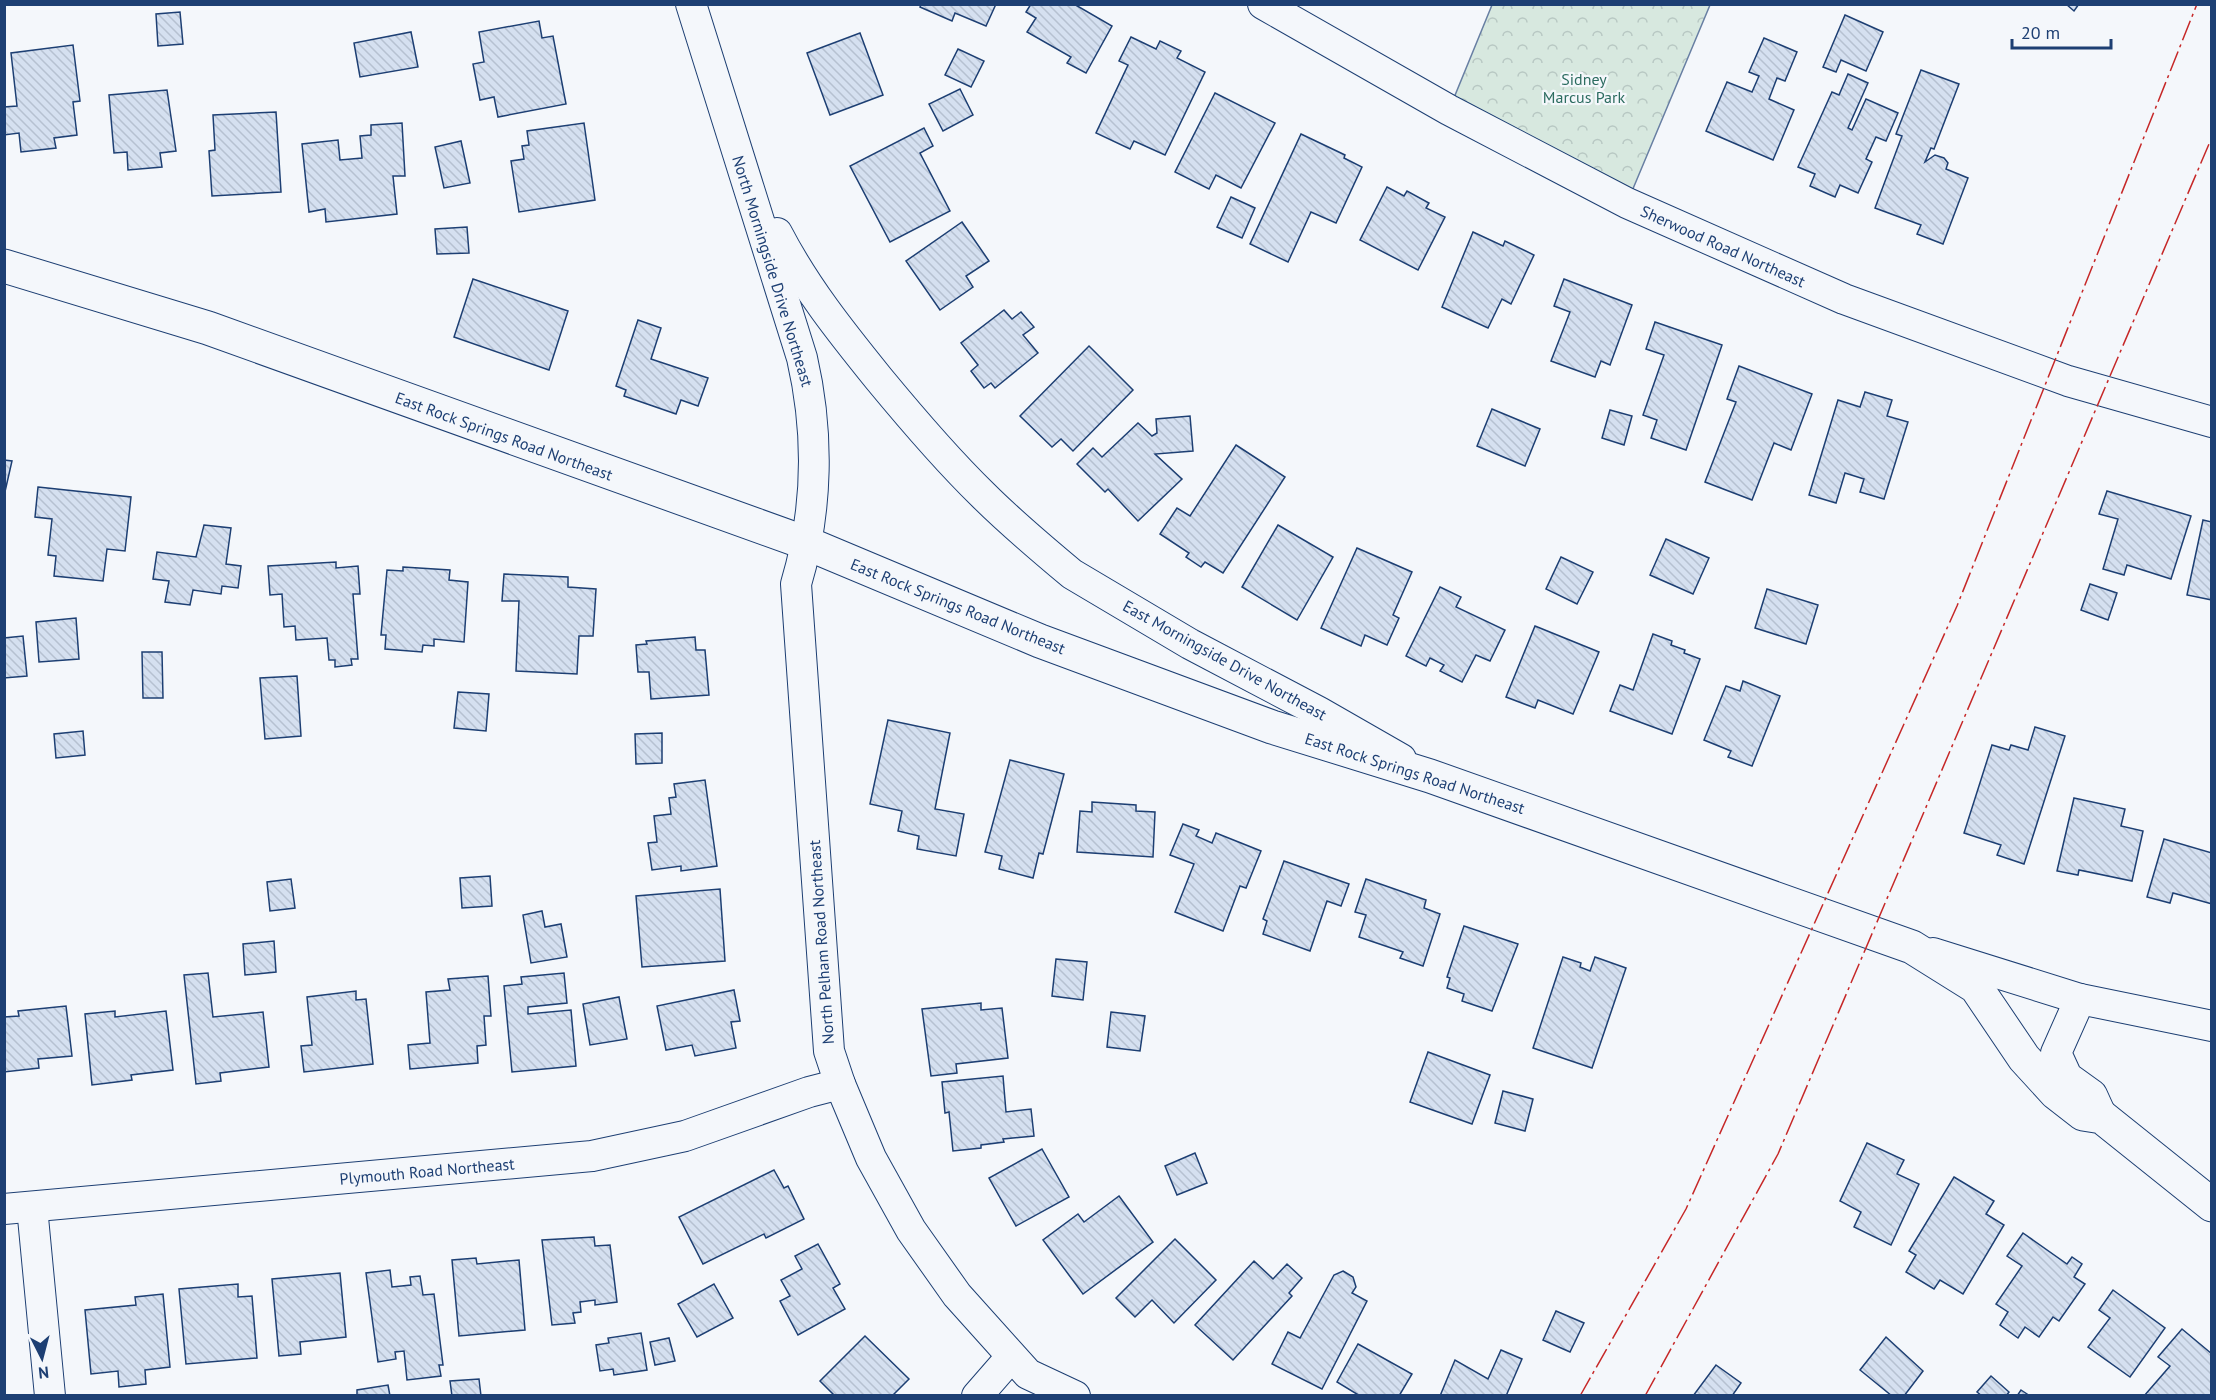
<svg xmlns="http://www.w3.org/2000/svg" width="2216" height="1400" viewBox="0 0 2216 1400" font-family="'PT Sans',sans-serif">
<style>
.forest{fill:url(#forest-crowns);stroke:#687fa3;stroke-width:1.5}
.building{fill:url(#building-back-hatch);stroke:#1d3f73;stroke-width:1.5}
.lines{fill:none;stroke-linecap:round;stroke-linejoin:round}
.minor-casing{stroke:#1d3f73;stroke-width:32}
.tertiary-casing{stroke:#1d3f73;stroke-width:35}
.minor{stroke:#f4f7fb;stroke-width:30}
.tertiary{stroke:#f4f7fb;stroke-width:33}
.power{stroke:#c62828;stroke-width:1.5;stroke-dasharray:21 4.5 3 4.5;stroke-linecap:butt}
.labels{text-anchor:middle;dominant-baseline:central;stroke-width:4.5;stroke-linejoin:round;paint-order:stroke}
.park-label{font-size:16px;fill:#2c6c60;stroke:#f4f7fb}
.street-label{font-size:16px;fill:#1d3f73;stroke:#f4f7fb}
</style>
<defs>
<pattern id="forest-crowns" width="20" height="18" patternUnits="userSpaceOnUse" patternTransform="scale(1.5)"><rect width="20" height="18" fill="#d7e8df"/><path d="M2 6a3 3 0 1 1 6 0M12 15a3 3 0 1 1 6 0" fill="none" stroke="#b8c8c3"/></pattern>
<pattern id="building-back-hatch" width="6" height="6" patternUnits="userSpaceOnUse" patternTransform="scale(1.5)"><rect width="6" height="6" fill="#d5e0f0"/><path d="M-1 5l2 2M0 0l6 6M5-1l2 2" fill="none" stroke="#b6c1d1"/></pattern>
</defs>
<rect width="100%" height="100%" fill="#f4f7fb"/>
<path class="forest" d="M1492,5H1710L1627,203L1449,110Z"/>
<g class="building">
<path d="M921,4H996L986,26L955,13L952,21L920,7Z"/>
<path d="M1031,4H1074L1112,26L1086,73L1067,63L1071,57L1027,32L1036,18L1026,12Z"/>
<path d="M2066,4H2079L2074,11Z"/>
<path d="M180,12L183,44L158,46L156,14Z"/>
<path d="M1845,15L1883,32L1866,71L1841,60L1836,72L1823,67Z"/>
<path d="M539,21L542,38L553,36L566,104L498,117L494,97L480,100L473,64L484,62L479,32Z"/>
<path d="M411,32L418,67L360,77L354,43Z"/>
<path d="M860,33L883,95L830,115L807,53Z"/>
<path d="M1131,37L1156,49L1160,41L1181,51L1177,58L1205,72L1165,155L1134,141L1130,149L1096,133L1128,65L1119,61Z"/>
<path d="M1764,38L1797,52L1785,81L1777,78L1769,99L1794,110L1773,160L1706,131L1727,82L1752,92L1759,76L1749,72Z"/>
<path d="M73,45L80,101L73,102L77,135L54,138L56,148L21,152L19,133L4,135V107L17,106L11,53Z"/>
<path d="M958,49L984,61L971,87L945,75Z"/>
<path d="M1921,70L1959,84L1934,149L1931,148L1925,162L1935,155L1944,158L1948,163L1946,169L1968,178L1943,244L1917,234L1921,225L1875,208L1902,136L1896,134Z"/>
<path d="M1848,74L1868,83L1848,128L1852,130L1866,99L1898,113L1886,141L1876,137L1866,159L1872,162L1858,193L1840,185L1835,197L1810,186L1815,174L1798,167L1832,92L1839,95Z"/>
<path d="M960,89L973,115L943,131L929,104Z"/>
<path d="M167,90L176,151L160,153L162,167L128,170L127,152L114,153L109,95Z"/>
<path d="M1215,93L1275,123L1241,188L1216,175L1209,189L1175,172Z"/>
<path d="M276,112L281,192L212,196L209,151L215,150L213,115Z"/>
<path d="M402,123L405,176H393L397,214L326,222L325,209L309,212L302,144L338,140L340,160L362,158L360,136L371,135V125Z"/>
<path d="M584,123L595,200L519,212L511,161L524,159L522,146L529,145L527,131Z"/>
<path d="M924,128L933,146L920,153L950,211L890,242L850,166Z"/>
<path d="M1301,134L1345,155L1344,158L1362,167L1336,223L1311,212L1288,262L1250,244Z"/>
<path d="M461,141L470,183L444,188L435,147Z"/>
<path d="M1387,187L1404,196L1407,191L1429,203L1426,208L1445,217L1418,270L1360,240Z"/>
<path d="M1231,197L1255,208L1242,238L1217,227Z"/>
<path d="M962,222L989,261L966,276L973,287L940,310L906,261Z"/>
<path d="M467,227L469,253L437,254L435,229Z"/>
<path d="M1473,232L1503,246L1505,241L1534,255L1511,304L1502,299L1488,328L1442,307Z"/>
<path d="M473,279L568,311L549,370L454,337Z"/>
<path d="M1564,279L1632,305L1610,365L1601,361L1595,377L1551,361L1570,312L1554,306Z"/>
<path d="M1004,310L1012,319L1021,312L1034,327L1023,335L1038,353L995,388L991,383L984,388L971,371L978,365L961,343Z"/>
<path d="M638,320L661,328L651,359L708,378L698,406L681,400L676,414L624,396L626,390L616,386Z"/>
<path d="M1655,322L1722,345L1686,450L1651,438L1657,420L1643,415L1664,355L1646,349Z"/>
<path d="M1089,346L1133,390L1073,451L1061,439L1052,447L1020,416Z"/>
<path d="M1739,366L1812,394L1791,450L1774,443L1752,500L1705,482L1736,402L1727,399Z"/>
<path d="M1865,392L1892,400L1887,416L1908,422L1884,499L1860,492L1864,479L1845,473L1836,503L1809,495L1838,400L1860,407Z"/>
<path d="M1492,409L1540,429L1525,466L1477,446Z"/>
<path d="M1610,410L1632,416L1624,445L1602,438Z"/>
<path d="M1190,416L1193,451L1155,454L1182,479L1138,521L1108,489L1105,492L1077,464L1093,448L1102,457L1138,423L1152,436L1157,433L1156,419Z"/>
<path d="M1236,445L1285,477L1223,573L1205,562L1201,567L1186,557L1189,553L1160,534L1177,508L1190,516Z"/>
<path d="M4,460L12,461L4,496Z"/>
<path d="M38,487L131,497L125,551L107,549L103,581L54,576L56,556L48,555L52,519L35,517Z"/>
<path d="M2107,491L2191,516L2171,579L2127,565L2124,575L2103,569L2118,519L2099,514Z"/>
<path d="M2203,520L2212,522V600L2187,595Z"/>
<path d="M204,525L231,528L226,564L241,566L238,588L222,586L221,594L193,590L190,605L165,602L169,581L153,579L157,552L196,557Z"/>
<path d="M1278,525L1333,557L1297,620L1242,587Z"/>
<path d="M1666,539L1709,558L1693,594L1650,575Z"/>
<path d="M1357,548L1412,572L1393,615L1399,618L1387,645L1365,635L1361,646L1321,628Z"/>
<path d="M1561,557L1593,572L1577,604L1546,589Z"/>
<path d="M336,562V568L358,566L360,594H353L358,659H351L352,665L335,667V660H329L327,638L296,640L295,626L284,627L282,594L270,595L268,566Z"/>
<path d="M403,567L450,570L449,580L468,582L464,642L434,639V646L423,645L422,652L385,649L386,635H381L387,570L403,571Z"/>
<path d="M504,574L568,577V587L596,589L593,636H579L577,674L516,671L519,601H502Z"/>
<path d="M2090,584L2117,593L2108,620L2081,610Z"/>
<path d="M1440,587L1461,597L1456,607L1505,630L1490,661L1476,655L1462,682L1440,671L1444,665L1430,658L1426,666L1406,656Z"/>
<path d="M1767,589L1818,605L1806,644L1755,628Z"/>
<path d="M76,618L79,659L39,662L36,622Z"/>
<path d="M1535,626L1599,652L1573,714L1538,700L1535,708L1506,697Z"/>
<path d="M1653,634L1672,641L1671,645L1685,650L1684,653L1700,659L1672,734L1610,711L1620,685L1633,690Z"/>
<path d="M23,636L27,676L4,678V638Z"/>
<path d="M695,637L696,650H705L709,695L651,699L649,672H638L636,645L647,644L646,641Z"/>
<path d="M142,652H162L163,698H143Z"/>
<path d="M297,676L301,736L265,739L260,678Z"/>
<path d="M1743,681L1780,696L1752,766L1728,757L1731,751L1704,740L1726,686L1740,691Z"/>
<path d="M458,692L489,694L486,731L454,728Z"/>
<path d="M888,720L950,733L935,809L964,814L956,856L917,849L919,836L898,831L902,811L870,804Z"/>
<path d="M2035,727L2065,736L2024,864L1997,855L2001,845L1964,833L1992,745L2009,750L2011,745L2028,750Z"/>
<path d="M83,731L85,755L56,758L54,734Z"/>
<path d="M662,733V763L636,764L635,734Z"/>
<path d="M1010,760L1064,774L1043,854L1039,853L1033,878L999,869L1002,856L985,852Z"/>
<path d="M705,780L717,866L681,871V866L652,870L648,843L657,842L654,816L671,814L669,798L676,797L674,784Z"/>
<path d="M2074,798L2125,809L2121,826L2143,831L2132,881L2079,870L2078,875L2057,871Z"/>
<path d="M1092,802L1136,805V811L1155,812L1153,857L1077,852L1080,811L1092,812Z"/>
<path d="M1183,824L1199,830L1196,836L1212,843L1216,833L1261,851L1246,888L1240,886L1223,931L1175,912L1194,864L1170,855Z"/>
<path d="M2164,839L2212,853V904L2173,893L2170,903L2147,897Z"/>
<path d="M1284,861L1349,884L1341,906L1327,901L1310,951L1263,934L1267,921L1263,919Z"/>
<path d="M490,876L492,906L462,908L460,878Z"/>
<path d="M291,879L295,908L270,911L267,882Z"/>
<path d="M1366,879L1426,900L1424,908L1440,914L1423,966L1400,958L1403,952L1359,937L1366,915L1355,912Z"/>
<path d="M720,889L725,961L642,967L636,896Z"/>
<path d="M542,911L545,927L561,924L567,957L531,963L523,915Z"/>
<path d="M1464,926L1518,944L1492,1011L1462,1001L1464,994L1447,988L1450,978L1447,977Z"/>
<path d="M274,941L276,972L245,975L243,944Z"/>
<path d="M1563,957L1581,963L1580,967L1590,971L1595,957L1626,968L1592,1068L1533,1048Z"/>
<path d="M1056,959L1087,962L1083,1000L1052,996Z"/>
<path d="M208,973L213,1017L263,1012L269,1067L220,1073L221,1081L196,1084L184,975Z"/>
<path d="M564,973L567,1003L528,1007V1014L571,1010L576,1066L512,1072L504,986L522,984L521,977Z"/>
<path d="M488,976L491,1016H484L486,1045L477,1046L478,1063L410,1069L408,1045L430,1043L426,992L450,990L448,979Z"/>
<path d="M734,990L740,1021L731,1022L736,1048L695,1056L692,1045L666,1050L657,1006Z"/>
<path d="M356,991V1000L366,999L373,1064L304,1072L301,1046L312,1045L307,997Z"/>
<path d="M619,997L627,1039L590,1045L583,1004Z"/>
<path d="M981,1003V1010L1002,1008L1008,1058L956,1064L957,1073L931,1076L922,1009Z"/>
<path d="M66,1006L72,1056L38,1059L39,1068L4,1072V1017L19,1016L18,1011Z"/>
<path d="M115,1011V1017L166,1011L173,1070L131,1075L132,1080L92,1085L85,1014Z"/>
<path d="M1111,1012L1145,1016L1140,1051L1107,1047Z"/>
<path d="M1428,1052L1490,1075L1472,1124L1410,1102Z"/>
<path d="M1003,1076L1006,1112L1031,1109L1034,1136L1003,1139L1004,1142L981,1145V1148L953,1151L949,1112L945,1113L942,1082Z"/>
<path d="M1503,1091L1533,1099L1525,1131L1495,1123Z"/>
<path d="M1867,1143L1904,1160L1897,1174L1919,1184L1891,1245L1854,1227L1861,1212L1840,1201Z"/>
<path d="M1042,1149L1069,1197L1016,1226L989,1178Z"/>
<path d="M1195,1153L1207,1183L1177,1195L1165,1166Z"/>
<path d="M774,1170L784,1188L788,1186L804,1219L766,1238L764,1234L703,1264L679,1217Z"/>
<path d="M1954,1177L1994,1201L1986,1214L2004,1225L1963,1294L1940,1280L1934,1289L1906,1272L1916,1255L1909,1251Z"/>
<path d="M1119,1196L1153,1242L1083,1294L1043,1240L1078,1214L1084,1222Z"/>
<path d="M2023,1233L2067,1264L2072,1257L2082,1264L2074,1277L2085,1284L2059,1321L2053,1317L2039,1337L2025,1327L2018,1338L2000,1325L2008,1312L1996,1304L2022,1266L2007,1256Z"/>
<path d="M594,1237L595,1246L610,1245L617,1302L595,1305V1300L580,1302L581,1312L573,1313L575,1323L552,1325L542,1240Z"/>
<path d="M1175,1239L1216,1280L1174,1323L1152,1300L1135,1317L1116,1298Z"/>
<path d="M818,1244L840,1284L833,1288L845,1309L798,1335L780,1301L790,1296L781,1280L802,1269L795,1256Z"/>
<path d="M476,1258L477,1264L519,1260L525,1330L459,1336L452,1260Z"/>
<path d="M1254,1261L1273,1279L1287,1264L1302,1278L1289,1293L1292,1296L1233,1360L1195,1325Z"/>
<path d="M390,1270L392,1287L411,1285L410,1277L420,1276L423,1295L434,1294L443,1365H439L441,1376L407,1380L404,1351L395,1352L396,1359L378,1362L366,1273Z"/>
<path d="M1343,1271L1353,1277L1356,1287L1352,1293L1367,1301L1322,1389L1272,1364L1288,1332L1300,1338L1334,1275Z"/>
<path d="M340,1273L346,1337L300,1342L301,1354L279,1356L272,1279Z"/>
<path d="M238,1284V1297L252,1296L257,1358L186,1364L179,1289Z"/>
<path d="M714,1284L733,1318L697,1337L678,1304Z"/>
<path d="M2113,1290L2165,1328L2130,1377L2088,1347L2110,1318L2099,1310Z"/>
<path d="M163,1294L170,1367L145,1370L146,1384L119,1387L118,1371L91,1374L85,1310L136,1305L135,1297Z"/>
<path d="M1556,1311L1584,1323L1570,1352L1543,1340Z"/>
<path d="M2182,1329L2212,1354V1396H2144L2170,1366L2158,1357Z"/>
<path d="M641,1333L647,1370L614,1375L613,1369L600,1371L596,1345L609,1343L608,1338Z"/>
<path d="M865,1336L909,1379L892,1396H835L820,1381Z"/>
<path d="M1886,1337L1923,1371L1904,1396H1892L1860,1370Z"/>
<path d="M669,1338L675,1361L655,1365L650,1342Z"/>
<path d="M1358,1344L1412,1374L1399,1396H1360L1337,1382Z"/>
<path d="M1501,1350L1522,1359L1506,1396H1440L1455,1360L1488,1379Z"/>
<path d="M1716,1365L1741,1383L1732,1396H1693Z"/>
<path d="M1991,1376L2009,1392L2006,1396H1982L1977,1392Z"/>
<path d="M479,1379L481,1396H452L450,1381Z"/>
<path d="M388,1385L390,1396H357V1390Z"/>
<path d="M2021,1390L2030,1396H2017Z"/>
</g>
<g class="lines">
<defs>
<g id="minor">
<path d="M691,4L802,358C819,432 818,510 796,584L829,1051L840,1084L871,1158L911,1230L957,1295L1028,1374L1075,1396"/>
<path d="M1263,4L1449,110L1627,203L1844,299L2068,381L2212,422"/>
<path d="M777,233C805,287 841,332 879,379C912,419 946,459 983,495C1011,523 1042,549 1072,574L1190,644L1319,712L1401,759"/>
<path d="M1933,953L2080,999L2212,1026"/>
<path d="M2080,999L2056,1053L2067,1077L2092,1095L2102,1117"/>
<path d="M32,1207L50,1396"/>
<path d="M4,1209L592,1156L685,1136L809,1092L840,1084"/>
<path d="M977,1396L1011,1357"/>
</g>
<path id="tertiary" d="M4,266L208,328L806,543L1040,641L1272,727L1430,776L1912,947L1976,987L2024,1058L2056,1093L2083,1114L2102,1117L2212,1205"/>
</defs>
<use href="#minor" class="minor-casing"/>
<use href="#tertiary" class="tertiary-casing"/>
<use href="#minor" class="minor"/>
<use href="#tertiary" class="tertiary"/>
<g class="power">
<path d="M1580,1396L1686,1209L1957,606L2197,4"/>
<path d="M1645,1396L1778,1154L2212,137"/>
</g>
</g>
<g class="labels">
<g class="park-label">
<text x="1584" y="79">Sidney<tspan x="1584" dy="18">Marcus Park</tspan></text>
</g>
<g class="street-label">
<text transform="translate(1723 246) rotate(24)">Sherwood Road Northeast</text>
<text transform="translate(773 271) rotate(73)">North Morningside Drive Northeast</text>
<text transform="translate(504 436) rotate(20)">East Rock Springs Road Northeast</text>
<text transform="translate(958 606) rotate(22)">East Rock Springs Road Northeast</text>
<text transform="translate(1225 660) rotate(29)">East Morningside Drive Northeast</text>
<text transform="translate(1415 773) rotate(18)">East Rock Springs Road Northeast</text>
<text transform="translate(821 942) rotate(-94)">North Pelham Road Northeast</text>
<text transform="translate(427 1171) rotate(-5)">Plymouth Road Northeast</text>
</g>
</g>
<rect width="2216" height="1400" fill="none" stroke="#1d3f73" stroke-width="12"/>
<g transform="translate(42 1358) rotate(174)" stroke="#f4f7fb" stroke-width="4.5" paint-order="stroke">
<path d="M0-4.5L10 22L0 15L-10 22Z" fill="#1d3f73"/>
<text y="-9" font-size="16" font-weight="bold" text-anchor="middle" fill="#1d3f73">N</text>
</g>
<path d="M2012 39v9h99v-9" fill="none" stroke="#1d3f73" stroke-width="3"/>
<text x="2021" y="39" font-size="18" fill="#1d3f73" stroke="#f4f7fb" stroke-width="4.5" paint-order="stroke">20 m</text>
</svg>
